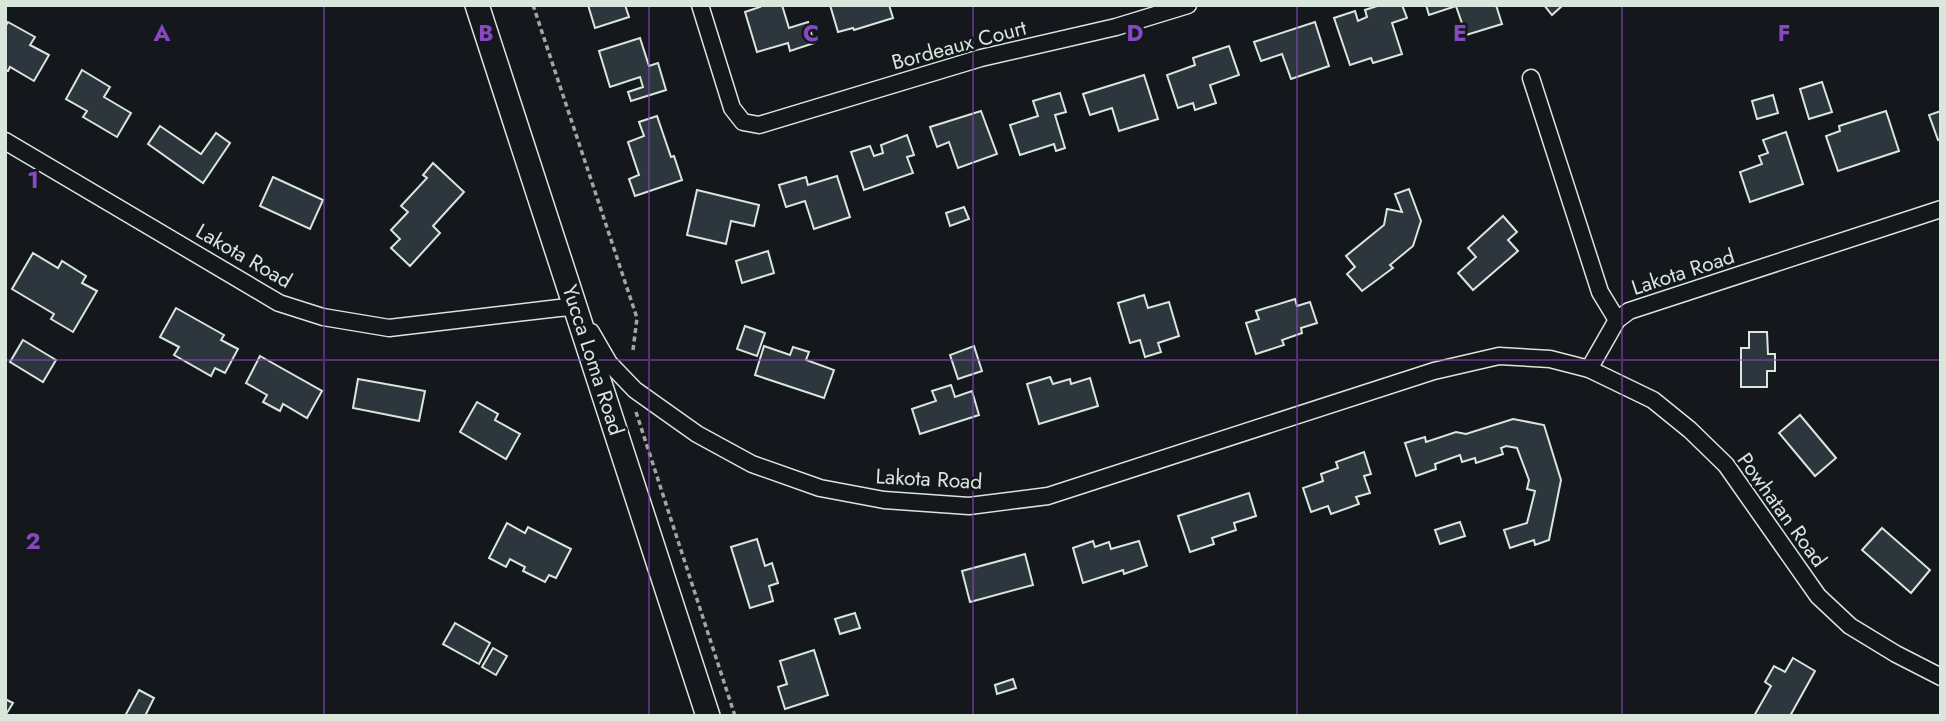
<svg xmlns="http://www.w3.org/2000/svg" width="1946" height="721" viewBox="0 0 1946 721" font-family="Jost,sans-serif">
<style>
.building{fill:#2c363c;stroke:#d8e6dc;stroke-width:2}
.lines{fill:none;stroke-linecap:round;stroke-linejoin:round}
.minor-casing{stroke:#d8e6dc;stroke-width:19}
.secondary-casing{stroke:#d8e6dc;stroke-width:26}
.path{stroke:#9da8a2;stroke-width:3.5;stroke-dasharray:5 3.5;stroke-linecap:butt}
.minor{stroke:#14181c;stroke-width:16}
.secondary{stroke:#14181c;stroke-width:23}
.grid{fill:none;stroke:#8948c3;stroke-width:2;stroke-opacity:0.55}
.labels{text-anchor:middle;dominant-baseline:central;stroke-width:5;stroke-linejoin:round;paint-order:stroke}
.street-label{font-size:21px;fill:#d8e6dc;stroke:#14181c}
.grid-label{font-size:23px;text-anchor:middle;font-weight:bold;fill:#8948c3;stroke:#14181c;stroke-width:5;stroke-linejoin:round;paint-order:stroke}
</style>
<rect width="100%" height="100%" fill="#14181c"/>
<g class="building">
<path d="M588,5H625L629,17L595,28Z"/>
<path d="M759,5H782L789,28L808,22L814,43L790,51L788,43L757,52L745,12L760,7Z"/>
<path d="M830,5H889L893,18L854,30L853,28L838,32Z"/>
<path d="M1380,5H1402L1407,18L1392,23L1402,54L1373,63L1371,58L1350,65L1334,18L1355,11L1358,21L1367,17L1365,10Z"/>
<path d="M1426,5H1496L1502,24L1466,35L1456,6L1429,15Z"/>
<path d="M1544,5H1563L1552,15Z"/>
<path d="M8,22L35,37L30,45L49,55L34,81L10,67L8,71L5,70V27Z"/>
<path d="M1315,22L1329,66L1291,79L1282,54L1261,61L1254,42Z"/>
<path d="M640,38L649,66L658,63L666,90L631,101L628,92L643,87L640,77L610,87L599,51Z"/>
<path d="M1229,46L1239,75L1210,85L1216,103L1195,110L1193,103L1178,108L1167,75L1195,65L1193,58Z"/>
<path d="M82,70L110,87L104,97L131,113L117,137L83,117L87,111L66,99Z"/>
<path d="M1144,75L1158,119L1119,131L1112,108L1090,115L1083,94Z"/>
<path d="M1822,82L1832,112L1809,119L1800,89Z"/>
<path d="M1060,93L1066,112L1055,115L1065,148L1056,151L1054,144L1020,155L1010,125L1038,116L1033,101Z"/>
<path d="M1773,95L1778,113L1757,119L1752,101Z"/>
<path d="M981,111L997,154L958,168L949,142L937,147L930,127Z"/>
<path d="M1886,111L1899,151L1838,171L1826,136L1840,131L1839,126Z"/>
<path d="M1941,111V139L1938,140L1929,115Z"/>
<path d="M657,116L671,157L674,156L682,180L635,196L629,179L639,175L628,142L644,136L639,122Z"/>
<path d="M160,126L201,154L216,133L230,143L203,183L148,144Z"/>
<path d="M1786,132L1803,184L1750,202L1740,172L1762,164L1759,156L1768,153L1763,140Z"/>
<path d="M907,135L914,155L907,157L913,173L864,190L851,152L870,146L874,156L883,153L881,145Z"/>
<path d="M433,163L464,192L433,226L440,233L410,266L391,248L400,239L391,230L408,212L401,206L427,178L423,175Z"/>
<path d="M837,176L850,217L814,229L805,201L786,207L779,185L806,177L808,185Z"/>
<path d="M273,177L323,200L310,229L260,206Z"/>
<path d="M1409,189L1421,221L1413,246L1390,265L1393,268L1362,291L1347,274L1355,267L1346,256L1384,225L1387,209L1402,212L1395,194Z"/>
<path d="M697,190L759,205L754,226L731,221L726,244L687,235Z"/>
<path d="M964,207L969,219L950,226L946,213Z"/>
<path d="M1503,216L1517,232L1508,240L1518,251L1473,290L1458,273L1476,257L1468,248Z"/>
<path d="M768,251L774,273L742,283L736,261Z"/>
<path d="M33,253L58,268L62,261L86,276L82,283L97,291L73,332L51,319L54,314L12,289Z"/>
<path d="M1144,295L1148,308L1169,302L1179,336L1158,343L1161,352L1145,357L1140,340L1130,343L1118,303Z"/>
<path d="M1295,299L1297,306L1310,302L1317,323L1301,328L1302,333L1282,340L1284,345L1256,354L1246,323L1259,319L1256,311Z"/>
<path d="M176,308L224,335L221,340L238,349L225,373L215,368L211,376L174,355L179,347L160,337Z"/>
<path d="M745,326L765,333L757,356L737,349Z"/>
<path d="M1749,332H1767L1768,354H1775V371H1767V387H1741V348H1749Z"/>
<path d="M23,340L56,360L43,382L10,362Z"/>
<path d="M764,346L790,355L793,347L809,352L806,360L834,370L824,398L755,375Z"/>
<path d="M974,346L982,371L958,379L950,355Z"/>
<path d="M260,356L322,391L307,418L283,404L280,411L263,402L267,395L246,383Z"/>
<path d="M1050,377L1053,384L1070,379L1071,384L1090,378L1098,406L1039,424L1027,384Z"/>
<path d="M358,379L425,391L419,421L353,408Z"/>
<path d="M951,385L955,397L972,391L979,415L920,434L912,409L936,401L932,391Z"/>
<path d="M477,402L498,414L495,420L520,434L506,459L460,432Z"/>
<path d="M1800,415L1836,458L1815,476L1779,433Z"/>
<path d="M1513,419L1544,425L1561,480L1549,540L1535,545L1534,540L1510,548L1504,530L1527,523L1535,491L1527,489L1529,480L1517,448L1506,446L1501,448L1503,454L1476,463L1475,458L1462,462L1460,455L1435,464L1436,469L1416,476L1405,443L1425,437L1426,442L1456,432L1466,434Z"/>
<path d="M1364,452L1371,474L1364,476L1370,493L1356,497L1359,504L1331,514L1328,506L1311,512L1303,488L1323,481L1321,474L1338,468L1336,462Z"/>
<path d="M1249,493L1256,516L1234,523L1236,530L1212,538L1214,544L1190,552L1178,516Z"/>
<path d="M1460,522L1465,536L1440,544L1435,530Z"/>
<path d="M507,523L525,533L528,527L571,549L556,578L549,575L545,582L523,571L525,567L510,559L506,567L489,558Z"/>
<path d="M1882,528L1930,570L1911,593L1862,550Z"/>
<path d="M757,539L765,566L772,563L778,583L769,586L773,601L750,608L731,547Z"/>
<path d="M1093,541L1095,547L1109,542L1111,549L1139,541L1147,566L1124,574L1123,570L1083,583L1073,548Z"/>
<path d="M1025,554L1033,585L970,602L962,571Z"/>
<path d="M855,613L860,628L840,634L835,619Z"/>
<path d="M455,623L490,643L479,664L443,644Z"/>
<path d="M493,648L507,656L496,675L482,667Z"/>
<path d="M814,650L828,695L785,709L778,687L787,684L780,661Z"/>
<path d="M1793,658L1815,671L1790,716H1754L1771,686L1765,682L1774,666L1785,672Z"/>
<path d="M1013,679L1016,688L997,694L995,685Z"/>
<path d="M139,690L154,698L145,716H125Z"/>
<path d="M5,699L13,703L5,716Z"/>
</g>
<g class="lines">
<defs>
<g id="minor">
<path d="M700,5L732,108L743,122L759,125L981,58L1116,27L1188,5"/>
<path d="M1531,78L1600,292L1617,320"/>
<path d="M5,141L279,303L323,317L389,328L559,308L576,307L579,313"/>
<path d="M591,332L609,363L635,390L697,434L752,464L820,488L884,500L969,506L1048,496L1434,371L1499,356L1550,359L1589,369L1653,400L1690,430L1726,465L1818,596L1850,626L1896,654L1941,677"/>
<path d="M1589,369L1617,320L1629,311L1941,209"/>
</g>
<path id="secondary" d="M477,5L708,716"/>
</defs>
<use href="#minor" class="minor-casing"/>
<use href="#secondary" class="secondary-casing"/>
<g class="path">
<path d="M533,5L637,318L633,350"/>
<path d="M636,412L735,716"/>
</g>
<use href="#minor" class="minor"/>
<use href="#secondary" class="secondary"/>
</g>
<path class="grid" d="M324,5V716M649,5V716M973,5V716M1297,5V716M1622,5V716M5,360H1941"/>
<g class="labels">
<g class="street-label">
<text transform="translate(959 45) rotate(-15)">Bordeaux Court</text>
<text transform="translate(244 256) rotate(30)">Lakota Road</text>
<text transform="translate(1683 272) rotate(-18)">Lakota Road</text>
<text transform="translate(593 360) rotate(72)">Yucca Loma Road</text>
<text transform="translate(929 479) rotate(3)">Lakota Road</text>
<text transform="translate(1782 510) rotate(54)">Powhatan Road</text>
</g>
</g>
<g class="grid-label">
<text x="162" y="41">A</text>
<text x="486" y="41">B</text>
<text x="811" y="41">C</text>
<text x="1135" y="41">D</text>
<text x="1460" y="41">E</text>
<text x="1784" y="41">F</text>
<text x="33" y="188">1</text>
<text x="33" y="549">2</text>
</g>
<rect width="1946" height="721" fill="none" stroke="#d8e6dc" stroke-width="14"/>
</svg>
